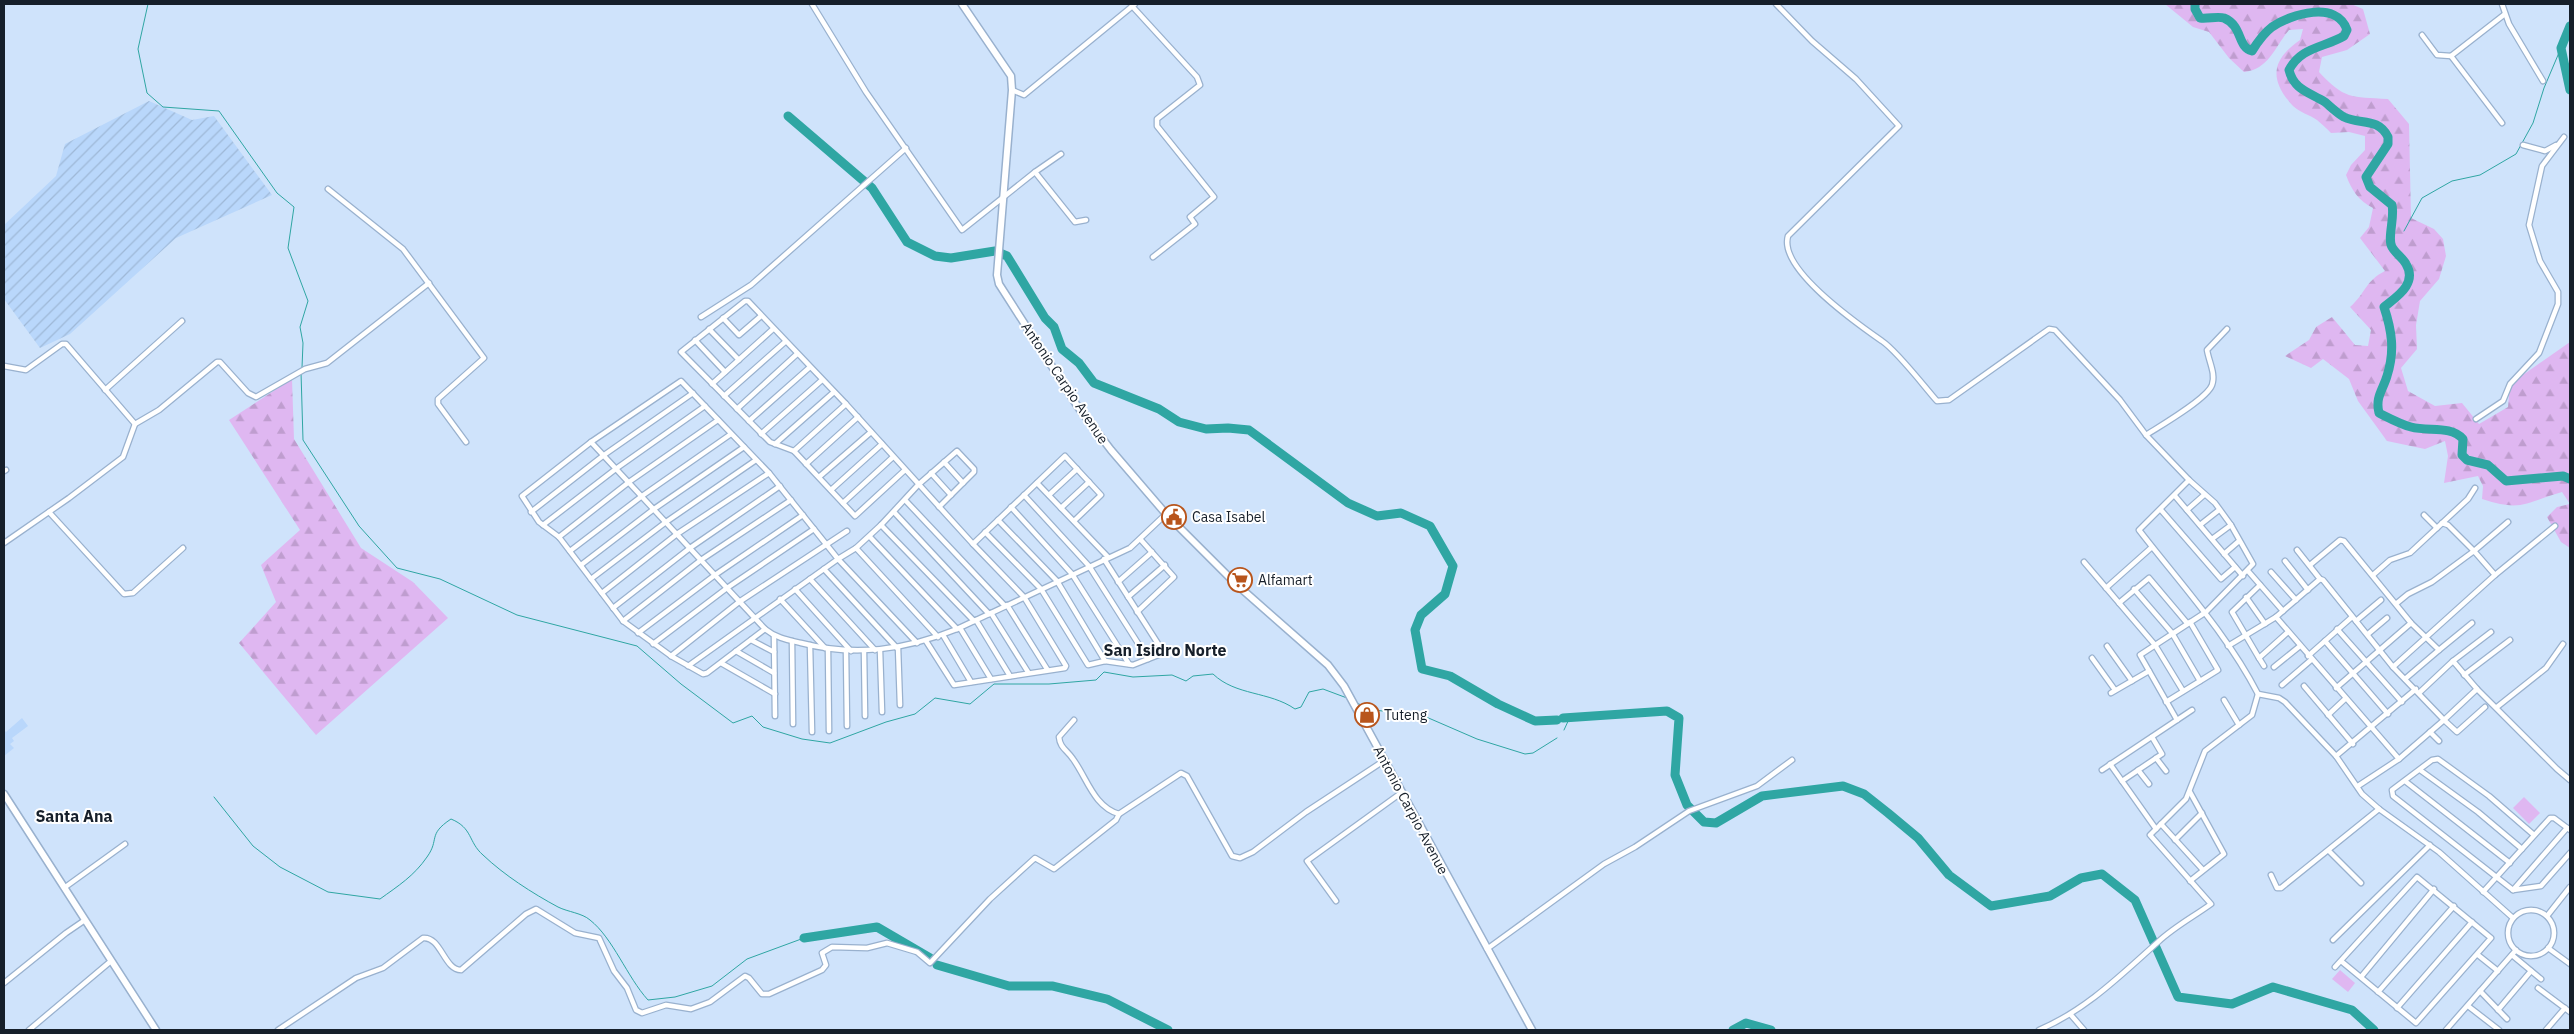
<svg xmlns="http://www.w3.org/2000/svg" width="2574" height="1034" viewBox="0 0 2574 1034" font-family="'IBM Plex Sans',sans-serif">
<style>
.built{fill:#b9d7fb}
.industrial{fill:url(#industrial-furrows)}
.forest{fill:url(#forest-firs)}
.pitch{fill:#dfb7f1}
.lines{fill:none;stroke-linecap:round;stroke-linejoin:round}
.stream{stroke:#2fa6a3;stroke-width:1}
.river{stroke:#2fa6a3;stroke-width:9}
.street-casing{stroke:#99b1ce;stroke-width:7}
.secondary-casing{stroke:#99b1ce;stroke-width:9}
.street{stroke:#fff;stroke-width:4.5}
.secondary{stroke:#fff;stroke-width:6}
.labels{text-anchor:middle;dominant-baseline:central;stroke-width:4;stroke-linejoin:round;paint-order:stroke}
.street-label{font-size:14px;fill:#161f2a;stroke:#fff}
.poi-label{font-size:14px;fill:#161f2a;stroke:#fff;text-anchor:start}
.quarter-label{font-size:16px;font-weight:bold;fill:#161f2a;stroke:#fff}
</style>
<defs>
<pattern id="industrial-furrows" width="10" height="10" patternUnits="userSpaceOnUse" patternTransform="scale(1.25)"><rect width="10" height="10" fill="#b9d7fb"/><path d="M-1 1l2-2M0 10L10 0M9 11l2-2" fill="none" stroke="#9eb8d7"/></pattern>
<pattern id="forest-firs" width="22" height="20" patternUnits="userSpaceOnUse" patternTransform="scale(1.25)"><rect width="22" height="20" fill="#dfb7f1"/><path d="M5 1l3.5 6h-7zM16 11l3.5 6h-7z" fill="#bf9dcf"/></pattern>
</defs>
<rect width="100%" height="100%" fill="#cfe3fb"/>
<path class="built" d="M22,718L28,726L12,738L14,741L10,744L14,748L4,756V730L6,732Z"/>
<path class="industrial" d="M149,101L192,120L214,116L272,195L176,238L70,334L40,348L4,299V225L56,176L65,144Z"/>
<g class="forest">
<path d="M2165,4H2351L2363,9L2370,34L2347,50L2322,57L2319,72C2344,99 2351,97 2388,99L2409,124L2411,218L2434,229L2443,239L2446,256L2439,279L2420,301L2416,325L2417,349L2401,368L2408,391L2435,406L2462,403L2479,424L2508,407L2510,384L2570,342V548L2561,542L2547,517L2557,507L2570,504L2562,492C2524,503 2522,512 2482,499L2483,486L2478,476L2444,483L2448,456L2445,441L2425,449L2387,441L2358,401L2349,379L2323,359L2311,368L2285,356L2309,340L2316,327L2332,317L2355,345L2368,346L2371,330L2350,307C2366,293 2365,281 2385,271L2360,238L2369,227L2373,208C2358,200 2352,191 2346,175L2351,165L2365,150V136L2349,132L2331,133C2327,129 2322,124 2317,120C2310,115 2299,112 2293,106C2269,80 2271,60 2300,40L2303,29L2289,30C2274,48 2269,69 2244,72L2229,58L2209,32L2193,27Z"/>
<path d="M292,379L294,439L361,548L413,582L448,618L316,735L239,643L276,602L261,565L300,530L229,420Z"/>
</g>
<g class="pitch">
<path d="M2524,797L2540,813L2529,824L2513,808Z"/>
<path d="M2340,970L2355,983L2348,992L2332,979Z"/>
</g>
<g class="lines">
<g class="stream">
<path d="M148,4L138,49L147,93L163,107L219,111L277,193L294,207L288,248L308,301L300,327L303,343L302,368"/>
<path d="M2404,231L2422,198L2452,181L2480,175L2516,154L2533,123L2544,88L2561,48"/>
<path d="M301,372L303,440L359,526L397,568L440,579L517,615L637,646L681,684L733,723L752,716L763,727L802,739L830,743L886,722L915,714L935,698L970,704L994,684H1049L1096,680L1104,672L1133,677L1172,675L1186,681L1193,676L1213,674C1236,696 1269,691 1295,709L1301,707L1309,692L1323,689L1347,698"/>
<path d="M1357,703L1369,709L1402,714L1417,713L1477,739L1525,754L1533,753L1557,738"/>
<path d="M1564,730L1570,717"/>
<path d="M214,797L253,846L280,867L328,892L380,899C398,886 414,876 427,857C440,839 427,835 451,819C473,828 468,842 483,855C504,875 532,893 558,907C568,912 582,913 590,920C613,938 627,977 648,1000L675,997L712,986L747,959L804,938"/>
</g>
<g class="river">
<path d="M2195,4V9L2200,18C2208,19 2218,16 2224,18C2243,26 2237,47 2252,51C2257,43 2264,33 2272,27C2291,14 2337,0 2347,30L2344,36C2323,48 2301,47 2289,70C2294,90 2309,92 2325,102C2331,107 2337,113 2344,117C2360,125 2378,117 2388,137V144L2366,177L2370,187L2392,205C2395,217 2387,239 2392,247C2395,253 2403,258 2406,264C2418,284 2396,297 2384,307C2392,331 2395,351 2387,376C2383,390 2375,397 2379,413C2389,418 2400,424 2411,427C2429,432 2450,425 2463,439L2462,455L2467,460L2488,465L2506,481L2563,476L2570,479"/>
<path d="M2570,26L2561,48L2570,90"/>
<path d="M788,116L872,188L907,242L935,256L951,258L995,251L1007,256L1045,318L1054,327L1062,349L1079,363L1094,383L1159,409L1179,422L1206,429L1228,428L1249,430L1348,503L1377,516L1401,513L1430,526L1453,566L1445,594L1421,615L1415,630L1422,669L1450,676L1498,704L1535,721L1557,720"/>
<path d="M1563,718L1667,711L1679,718L1675,775L1687,805L1704,822L1716,823L1762,796L1843,786L1864,794L1888,813L1918,838L1949,875L1991,906L2050,896L2081,878L2102,874L2135,900L2178,997L2232,1004L2273,987L2352,1010L2374,1030"/>
<path d="M804,938L877,927L930,958"/>
<path d="M937,965L1009,986H1053L1107,999L1168,1030"/>
<path d="M1733,1030L1746,1023L1771,1030"/>
</g>
<defs>
<g id="street">
<path d="M812,4L866,92L962,230L1035,172L1061,154"/>
<path d="M1776,4L1812,41L1856,79L1899,126L1788,236C1778,269 1859,325 1882,341C1897,351 1923,385 1937,401L1949,400L2049,329L2055,330L2120,400L2146,435L2189,480L2215,503L2231,525L2253,564L2206,612L2140,655L2177,720"/>
<path d="M2502,4L2509,24L2543,81"/>
<path d="M1132,6L1197,77L1200,85L1157,119V126L1214,197L1190,217L1195,224L1153,257"/>
<path d="M2422,35L2437,55L2451,56"/>
<path d="M1012,90L1024,95L1135,4"/>
<path d="M2502,123L2451,56L2505,14"/>
<path d="M2523,145L2545,151L2556,145"/>
<path d="M1035,172L1075,222L1086,220"/>
<path d="M328,189L403,249L484,358L438,399V404L466,442"/>
<path d="M701,317L751,285L906,148"/>
<path d="M723,318L739,335L761,316"/>
<path d="M709,329L739,360"/>
<path d="M695,340L725,372"/>
<path d="M4,366L26,370L62,344H66L135,424L159,410L217,362H220L248,393L256,397L305,369L327,363L429,283"/>
<path d="M712,384L773,329"/>
<path d="M105,390L182,321"/>
<path d="M724,396L785,342"/>
<path d="M737,409L797,354"/>
<path d="M2476,419L2503,401L2510,384L2539,353L2558,304V292L2540,261L2529,225L2542,166L2564,137"/>
<path d="M749,421L810,367"/>
<path d="M761,434L822,380"/>
<path d="M2146,435C2160,426 2207,399 2212,385C2216,374 2209,362 2207,350L2227,329"/>
<path d="M591,442L522,496L539,522L559,537L623,621L671,656L703,674L707,673L765,629"/>
<path d="M775,444L834,392"/>
<path d="M794,451L846,404"/>
<path d="M944,462L963,483"/>
<path d="M806,464L858,417"/>
<path d="M905,470L855,516L794,451L770,442L681,352L745,301H748L846,404L973,544"/>
<path d="M4,471L6,470"/>
<path d="M931,473L951,495"/>
<path d="M819,477L871,432"/>
<path d="M1037,483L1108,557"/>
<path d="M831,490L882,444"/>
<path d="M1024,495L1089,566L1148,659"/>
<path d="M1049,495L1077,469"/>
<path d="M2175,496L2243,576"/>
<path d="M905,500L1005,606"/>
<path d="M843,503L893,457"/>
<path d="M1011,507L1072,574L1129,664"/>
<path d="M1061,508L1089,482"/>
<path d="M2161,510L2221,579L2235,567"/>
<path d="M2187,510L2204,495"/>
<path d="M49,512L124,594L133,593L183,548"/>
<path d="M531,512L604,455L693,393"/>
<path d="M894,512L989,614"/>
<path d="M2424,515L2437,528"/>
<path d="M998,520L1057,581L1105,661"/>
<path d="M2442,523L2448,525L2474,551L2508,522"/>
<path d="M543,525L617,468L705,406"/>
<path d="M881,525L918,485L957,451L974,469V472L939,507"/>
<path d="M2200,525L2219,510"/>
<path d="M985,532L1041,589L1088,665L1105,661L1133,665L1161,654L1162,650L1104,559"/>
<path d="M559,537L629,482L718,420"/>
<path d="M870,537L957,629"/>
<path d="M2212,539L2231,525"/>
<path d="M4,543L69,498L123,457L135,424"/>
<path d="M856,548L881,525L974,621"/>
<path d="M2297,550L2320,579"/>
<path d="M570,551L642,496L731,434"/>
<path d="M2224,554L2239,541"/>
<path d="M2285,561L2308,590"/>
<path d="M2084,562L2155,645L2183,691"/>
<path d="M581,565L654,509L744,447"/>
<path d="M2310,565L2340,540L2344,541L2411,623L2439,650L2405,679"/>
<path d="M824,569L897,648"/>
<path d="M2248,571L2283,611"/>
<path d="M2271,572L2296,600"/>
<path d="M2373,575L2390,560L2410,553L2468,499L2475,488"/>
<path d="M2495,575L2555,526"/>
<path d="M591,579L666,522L756,460"/>
<path d="M810,579L875,650"/>
<path d="M1118,582L1152,552"/>
<path d="M2260,585L2232,612L2259,658L2288,632"/>
<path d="M2106,588L2152,547"/>
<path d="M795,589L851,651"/>
<path d="M2134,589L2172,633L2200,681"/>
<path d="M602,593L677,534L769,473"/>
<path d="M1128,597L1165,565"/>
<path d="M2246,597L2265,624"/>
<path d="M780,599L825,648"/>
<path d="M2119,603L2149,578L2187,623"/>
<path d="M1007,605L1047,669"/>
<path d="M613,608L690,548L780,486"/>
<path d="M1137,612L1174,577L1141,540"/>
<path d="M991,613L1028,672"/>
<path d="M2276,617L2399,759"/>
<path d="M976,620L1010,676"/>
<path d="M623,621L701,560L791,500"/>
<path d="M2356,621L2381,600"/>
<path d="M960,628L991,679"/>
<path d="M2337,629L2402,702"/>
<path d="M638,633L715,575L803,515"/>
<path d="M2368,634L2387,618"/>
<path d="M943,635L971,682"/>
<path d="M774,636L775,716"/>
<path d="M938,637L856,548L838,559L769,473L681,381L591,442L765,629C776,638 788,640 801,643C855,657 905,650 957,629L1130,548L1166,514"/>
<path d="M751,640L774,652"/>
<path d="M792,641L793,724"/>
<path d="M926,641L954,685L1065,668L1066,666L1024,597L973,544L1065,456L1101,495L1074,521"/>
<path d="M2325,641L2388,714"/>
<path d="M653,644L727,588L814,529"/>
<path d="M810,645L812,732"/>
<path d="M2107,646L2132,681"/>
<path d="M2228,646L2276,617L2320,579L2323,580L2393,667L2444,720L2399,759L2358,786"/>
<path d="M898,647L900,705"/>
<path d="M828,649L829,731"/>
<path d="M880,650L882,712"/>
<path d="M2439,650L2472,623"/>
<path d="M736,651L774,673"/>
<path d="M846,651L847,726"/>
<path d="M864,651L865,716"/>
<path d="M671,656L739,602L847,531"/>
<path d="M2308,656L2352,617"/>
<path d="M2092,658L2115,690"/>
<path d="M2259,658L2264,666"/>
<path d="M2453,661L2491,632"/>
<path d="M721,663L775,694"/>
<path d="M688,666L838,559L917,643"/>
<path d="M2274,667L2300,646"/>
<path d="M2393,667L2495,575L2474,551L2432,582L2408,594L2397,603"/>
<path d="M2464,675L2510,640"/>
<path d="M2282,685L2311,660"/>
<path d="M2304,686L2353,744"/>
<path d="M2336,688L2411,623"/>
<path d="M2477,689L2444,720L2457,732L2485,707"/>
<path d="M2111,693L2149,671"/>
<path d="M2419,693L2453,661L2477,689L2557,769L2570,780"/>
<path d="M2258,694L2279,698L2285,702L2336,756L2362,794L2379,809L2439,852L2513,918"/>
<path d="M2224,700L2239,725"/>
<path d="M2166,702L2218,670L2190,622"/>
<path d="M2497,707L2546,668L2563,644"/>
<path d="M2328,715L2345,699"/>
<path d="M1074,720L1059,737C1060,748 1067,750 1073,759C1087,778 1094,807 1119,814"/>
<path d="M2430,732L2439,741"/>
<path d="M2336,756L2416,689"/>
<path d="M2156,758L2166,771"/>
<path d="M2110,764L2156,829"/>
<path d="M2102,770L2192,710"/>
<path d="M2138,770L2149,784"/>
<path d="M2420,770L2478,812L2522,849"/>
<path d="M2122,781L2162,754L2152,737"/>
<path d="M2405,781L2510,863"/>
<path d="M2190,792L2224,854L2190,881"/>
<path d="M2161,824L2203,870"/>
<path d="M2534,835L2489,796L2438,759L2432,760L2392,790L2393,796L2513,890L2541,886L2570,853"/>
<path d="M2175,840L2202,813"/>
<path d="M2329,851L2361,883"/>
<path d="M2271,875L2277,888H2281L2379,809"/>
<path d="M64,888L125,844"/>
<path d="M2513,890L2567,828"/>
<path d="M2483,892L2550,818H2554L2570,830"/>
<path d="M1336,901L1307,861L1401,793"/>
<circle cx="2531" cy="933" r="23"/>
<path d="M2547,916L2570,887"/>
<path d="M2333,940L2430,845"/>
<path d="M2548,948L2570,964"/>
<path d="M1487,949L1604,864L1635,847L1689,811L1757,786L1792,760"/>
<path d="M2478,955L2498,971"/>
<path d="M2512,955L2541,979"/>
<path d="M2335,967L2417,877L2491,938L2416,1023L2341,961"/>
<path d="M2361,977L2434,889"/>
<path d="M4,983L66,933L85,920"/>
<path d="M2538,988L2570,1012"/>
<path d="M2480,991L2507,1019"/>
<path d="M2378,992L2454,906"/>
<path d="M2468,1006L2499,1030"/>
<path d="M2397,1008L2472,922"/>
<path d="M2498,1010L2531,971"/>
<path d="M2071,1015L2084,1030"/>
<path d="M29,1030L111,961"/>
<path d="M278,1030L356,978L383,968L423,938C441,936 444,970 461,970L526,914L536,909L575,933L599,938L614,971L627,988L636,1010L642,1013L666,1005L691,1009L710,1002L745,976L749,978L762,994H769L822,970L826,965L822,953L832,947L867,948L887,943L917,952L930,963L990,899L1035,858L1054,869L1116,820L1119,814L1181,773L1187,776L1232,856L1240,858L1253,852L1306,812L1385,760"/>
<path d="M2039,1030C2086,1010 2121,975 2158,942C2174,927 2193,917 2211,904L2150,835L2186,799L2205,751L2252,715L2258,694C2227,634 2180,583 2139,530L2189,480"/>
<path d="M2446,1030L2516,950"/>
<path d="M2546,1030L2565,1008"/>
</g>
<g id="secondary">
<path d="M962,4L1011,76L1012,90L997,275L999,284L1078,407L1111,450L1166,514L1236,584L1328,665L1344,686L1532,1030"/>
<path d="M4,794L156,1030"/>
</g>
</defs>
<use href="#street" class="street-casing"/>
<use href="#secondary" class="secondary-casing"/>
<use href="#street" class="street"/>
<use href="#secondary" class="secondary"/>
</g>
<defs>
<symbol id="civic-ring" viewBox="-11 -11 22 22"><circle r="9.5" fill="#fff" stroke="#b8551c" stroke-width="1.5"/><path d="M-.6-6.5H3V-4.5H.6V-3L4-1V1h2V6H-6V1h2V-1L-.6-3ZM-1.2 2.5V6h2.4V2.5Z" fill="#b8551c"/></symbol>
<symbol id="supermarket-ring" viewBox="-11 -11 22 22"><circle r="9.5" fill="#fff" stroke="#b8551c" stroke-width="1.5"/><path d="M-6-5.5h2.5l.6 2H6L4.5 2H-2.5L-4.4-4H-6ZM-1.5 3.2a1.3 1.3 0 1 0 .1 0ZM3 3.2a1.3 1.3 0 1 0 .1 0Z" fill="#b8551c"/></symbol>
<symbol id="shop-ring" viewBox="-11 -11 22 22"><circle r="9.5" fill="#fff" stroke="#b8551c" stroke-width="1.5"/><path d="M-5-2.5h2.3a2.7 3.5 0 0 1 5.4 0H5L5.5 6h-11ZM-1.5-2.5h3a1.5 2.3 0 0 0-3 0Z" fill="#b8551c"/></symbol>
</defs>
<g fill-rule="evenodd">
<use href="#civic-ring" x="1160" y="503" width="28" height="28"/>
<use href="#supermarket-ring" x="1226" y="566" width="28" height="28"/>
<use href="#shop-ring" x="1353" y="701" width="28" height="28"/>
</g>
<g class="labels">
<g class="street-label">
<text transform="translate(1065 383) rotate(56)">Antonio Carpio Avenue</text>
<text transform="translate(1411 810) rotate(62)">Antonio Carpio Avenue</text>
</g>
<g class="poi-label">
<text x="1192" y="517">Casa Isabel</text>
<text x="1258" y="580">Alfamart</text>
<text x="1384" y="715">Tuteng</text>
</g>
<g class="quarter-label">
<text x="1165" y="650">San Isidro Norte</text>
<text x="74" y="816">Santa Ana</text>
</g>
</g>
<rect width="2574" height="1034" fill="none" stroke="#161f2a" stroke-width="10"/>
</svg>
